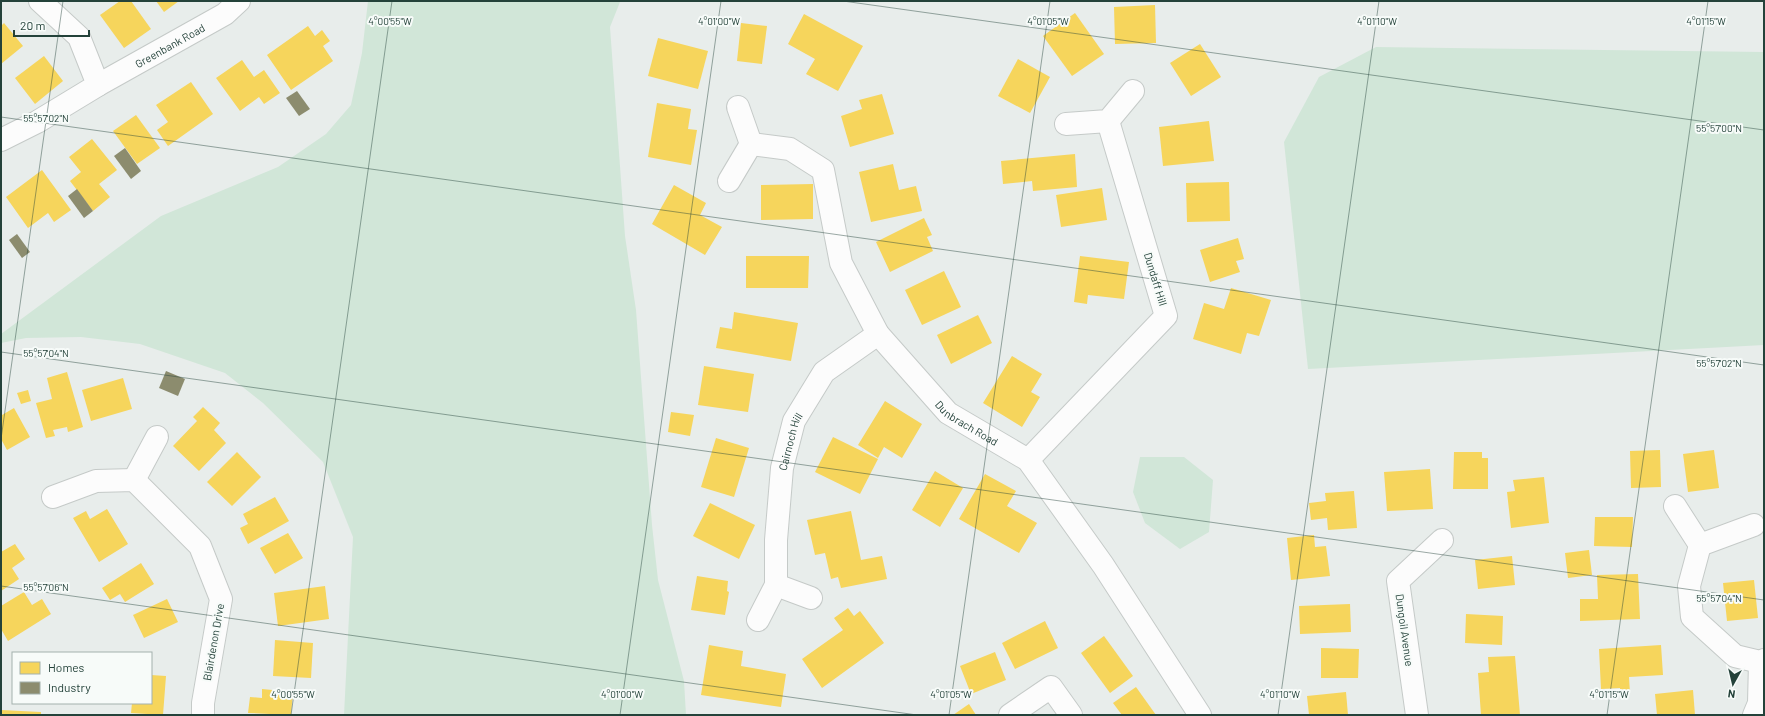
<svg xmlns="http://www.w3.org/2000/svg" width="1765" height="716" viewBox="0 0 1765 716" font-family="Barlow,sans-serif">
<style>
.green{fill:#d1e6d8}
.homes{fill:#f6d55c}
.industry{fill:#8c8c6e}
.lines{fill:none;stroke-linecap:round;stroke-linejoin:round}
.street-casing{stroke:#c5cac8;stroke-width:24}
.street{stroke:#fcfcfc;stroke-width:22}
.ticks{fill:none;stroke:#24423a;stroke-width:1;stroke-opacity:0.45}
.labels{text-anchor:middle;dominant-baseline:central;stroke-width:4;stroke-linejoin:round;paint-order:stroke}
.street-label{font-size:11px;fill:#24423a;stroke:#f7fbf9}
.ticks-label{font-size:10px;text-anchor:middle;fill:#24423a;stroke:#f7fbf9;stroke-width:4;stroke-linejoin:round;paint-order:stroke}
</style>
<rect width="100%" height="100%" fill="#e8edeb"/>
<g class="green">
<path d="M368,1H624L620,2L610,27L625,236L636,310L652,525L658,580L684,681L686,715H344L353,537L323,462L263,403L225,373L140,344L81,337L26,338L1,343V334L161,216L278,167L326,134L351,105L362,53Z"/>
<path d="M1376,47L1764,52V345L1308,369L1284,142L1319,77Z"/>
<path d="M1140,457H1184L1213,480L1209,532L1180,549L1145,523L1133,492Z"/>
</g>
<g class="homes">
<path d="M120,1H131L151,29L124,48L100,15Z"/>
<path d="M156,1H179L164,12Z"/>
<path d="M1155,5L1156,43L1115,44L1114,7Z"/>
<path d="M1075,13L1104,54L1072,76L1043,36Z"/>
<path d="M804,14L863,46L838,91L806,74L815,59L788,44Z"/>
<path d="M4,23L23,46L1,64V26Z"/>
<path d="M741,23L767,26L762,64L737,61Z"/>
<path d="M308,26L315,36L322,30L330,41L323,46L333,61L291,90L267,55Z"/>
<path d="M658,38L708,51L698,89L648,76Z"/>
<path d="M1200,44L1221,77L1191,96L1170,63Z"/>
<path d="M44,56L63,81L35,104L15,78Z"/>
<path d="M1018,59L1050,77L1030,113L998,96Z"/>
<path d="M242,60L254,77L264,70L280,93L264,104L259,97L240,111L216,78Z"/>
<path d="M191,82L213,114L168,146L157,130L168,122L156,105Z"/>
<path d="M882,94L894,134L850,147L841,116L862,109L859,100Z"/>
<path d="M657,103L691,109L688,129L697,130L691,165L648,157Z"/>
<path d="M136,115L160,148L137,164L113,131Z"/>
<path d="M1209,121L1214,161L1163,166L1159,127Z"/>
<path d="M92,139L117,170L99,184L110,197L93,211L70,181L81,172L69,157Z"/>
<path d="M1075,154L1077,187L1033,191L1032,181L1003,184L1001,161Z"/>
<path d="M893,164L899,190L916,186L922,211L871,222L859,172Z"/>
<path d="M42,170L71,210L54,222L48,213L28,228L6,197Z"/>
<path d="M1229,182L1230,221L1187,222L1186,183Z"/>
<path d="M813,184V219L761,220V185Z"/>
<path d="M674,185L706,203L700,215L722,227L705,255L652,224Z"/>
<path d="M1102,188L1107,220L1061,227L1056,195Z"/>
<path d="M924,218L932,235L927,237L933,251L890,272L876,242Z"/>
<path d="M1238,238L1244,259L1236,261L1240,272L1210,282L1200,250Z"/>
<path d="M746,256H809L808,288H746Z"/>
<path d="M1080,256L1129,262L1124,299L1088,295L1087,304L1074,302Z"/>
<path d="M944,271L961,307L922,325L905,290Z"/>
<path d="M1231,288L1271,300L1259,336L1247,333L1241,354L1193,339L1204,303L1224,309Z"/>
<path d="M734,312L798,323L791,361L716,348L720,327L732,329Z"/>
<path d="M978,315L992,343L951,364L937,335Z"/>
<path d="M1012,356L1042,374L1031,392L1040,397L1022,427L983,403Z"/>
<path d="M704,366L754,374L748,412L698,405Z"/>
<path d="M67,372L83,427L68,432L67,427L53,430L55,436L46,438L36,403L52,399L47,378Z"/>
<path d="M123,378L132,409L91,421L82,390Z"/>
<path d="M28,390L31,401L21,404L17,393Z"/>
<path d="M885,401L922,424L902,458L884,447L878,458L858,445Z"/>
<path d="M203,407L220,423L214,430L226,443L199,471L173,446L197,421L193,417Z"/>
<path d="M14,408L30,437L7,450L1,439V412L2,415Z"/>
<path d="M671,412L694,415L690,436L668,432Z"/>
<path d="M833,437L878,459L860,494L815,472Z"/>
<path d="M716,438L749,448L734,497L701,487Z"/>
<path d="M1660,450L1661,487L1631,488L1630,451Z"/>
<path d="M1714,450L1719,488L1688,492L1683,454Z"/>
<path d="M237,452L261,477L232,506L207,482Z"/>
<path d="M1454,452H1482V458H1488V489H1453Z"/>
<path d="M1430,469L1433,509L1387,511L1384,472Z"/>
<path d="M935,471L963,488L940,527L912,510Z"/>
<path d="M985,474L1016,491L1007,506L1037,523L1019,553L959,519Z"/>
<path d="M1544,477L1549,523L1511,528L1507,492L1515,491L1513,480Z"/>
<path d="M1354,491L1357,528L1328,530L1327,518L1311,520L1309,503L1326,501L1325,493Z"/>
<path d="M275,497L289,521L248,544L240,528L248,524L243,514Z"/>
<path d="M710,503L755,525L739,559L693,536Z"/>
<path d="M107,509L128,544L99,562L73,518L86,511L90,519Z"/>
<path d="M851,511L861,560L882,556L887,579L841,588L838,577L831,579L825,553L815,555L807,520Z"/>
<path d="M1595,517H1633L1632,547L1594,546Z"/>
<path d="M288,533L303,558L275,574L260,548Z"/>
<path d="M1314,535L1315,547L1326,546L1330,576L1291,580L1287,538Z"/>
<path d="M15,544L25,559L12,568L19,579L1,591V552Z"/>
<path d="M1589,550L1592,575L1568,578L1565,553Z"/>
<path d="M1512,556L1515,585L1478,589L1475,560Z"/>
<path d="M141,563L154,584L125,602L120,594L110,600L102,588Z"/>
<path d="M1638,574L1640,619L1580,621V599H1598L1597,575Z"/>
<path d="M697,576L728,581L727,591L729,592L725,615L691,610Z"/>
<path d="M1754,580L1758,618L1727,621L1723,583Z"/>
<path d="M325,586L329,619L278,626L274,593Z"/>
<path d="M24,592L32,605L42,599L51,614L8,641L1,629V606Z"/>
<path d="M167,599L178,622L144,638L133,615Z"/>
<path d="M1350,604L1351,632L1300,634L1299,606Z"/>
<path d="M848,608L854,616L860,611L884,643L822,688L802,659L843,630L834,618Z"/>
<path d="M1466,614L1503,616L1502,645L1465,643Z"/>
<path d="M1045,621L1058,648L1015,669L1002,643Z"/>
<path d="M1104,636L1133,676L1110,693L1081,653Z"/>
<path d="M275,640L313,643L311,678L273,676Z"/>
<path d="M709,645L743,651L741,666L786,674L781,707L701,695Z"/>
<path d="M1661,645L1663,675L1629,677L1630,694L1620,695V688L1601,689L1599,649Z"/>
<path d="M1321,648L1359,649L1358,678H1321Z"/>
<path d="M995,652L1006,680L971,694L960,666Z"/>
<path d="M1515,656L1520,715H1481L1478,673L1489,672L1488,657Z"/>
<path d="M151,675L166,676L163,715L131,713L132,703H151Z"/>
<path d="M1136,687L1156,715H1122L1113,703Z"/>
<path d="M262,689L293,692L291,715L248,713L250,697L262,698Z"/>
<path d="M1693,690L1695,715H1657L1655,694Z"/>
<path d="M1346,692L1348,715H1309L1307,696Z"/>
<path d="M969,704L976,715H953Z"/>
<path d="M1,710L41,712V715H1Z"/>
</g>
<g class="industry">
<path d="M297,91L310,109L299,116L286,98Z"/>
<path d="M125,148L141,171L131,179L114,156Z"/>
<path d="M77,189L93,211L84,218L68,196Z"/>
<path d="M17,234L30,252L22,258L9,240Z"/>
<path d="M166,371L185,379L178,396L159,388Z"/>
</g>
<g class="lines">
<defs>
<g id="street">
<path id="s1" d="M98,85L225,14L239,1"/>
<path d="M1066,124L1108,121L1133,91"/>
<path d="M1,140L37,122L98,85L79,37L40,1"/>
<path id="s2" d="M751,144L790,149L823,170L841,263L878,334L948,413L1028,460L1103,565L1200,715"/>
<path d="M729,181L751,144L738,107"/>
<path d="M1028,460L1166,316L1108,121"/>
<path d="M134,480L157,437"/>
<path d="M53,497L96,481L134,480L200,546L221,599L203,703V715"/>
<path d="M1675,506L1700,545"/>
<path d="M1754,525L1700,545L1689,586L1692,617L1735,656L1760,662L1764,660"/>
<path id="s3" d="M776,585V540L782,468L794,421L824,372L878,334"/>
<path d="M758,620L776,585L811,598"/>
<path d="M1010,715L1051,687L1071,715"/>
<path d="M1417,715L1398,581L1442,540"/>
<path d="M1754,715L1759,703L1760,662"/>
</g>
</defs>
<use href="#street" class="street-casing"/>
<use href="#street" class="street"/>
</g>
<path class="ticks" d="M843,1L1764,130M1,117L1764,365M1,352L1764,600M1,439L63,1M1,586L917,715M291,715L392,1M620,715L721,1M949,715L1050,1M1278,715L1379,1M1607,715L1708,1"/>
<g class="labels">
<g class="street-label">
<text stroke="none"><textPath href="#s1" startOffset="82">Greenbank Road</textPath></text>
<text transform="translate(1156 279) rotate(73)">Dundaff Hill</text>
<text stroke="none"><textPath href="#s2" startOffset="380">Dunbrach Road</textPath></text>
<text stroke="none"><textPath href="#s3" startOffset="145">Cairnoch Hill</textPath></text>
<text transform="translate(1405 630) rotate(82)">Dungoil Avenue</text>
<text transform="translate(213 642) rotate(-80)">Blairdenon Drive</text>
</g>
</g>
<g class="ticks-label">
<text x="390" y="25">4°00'55"W</text>
<text x="719" y="25">4°01'00"W</text>
<text x="1048" y="25">4°01'05"W</text>
<text x="1377" y="25">4°01'10"W</text>
<text x="1706" y="25">4°01'15"W</text>
<text x="46" y="122">55°57'02"N</text>
<text x="1719" y="132">55°57'00"N</text>
<text x="46" y="357">55°57'04"N</text>
<text x="1719" y="367">55°57'02"N</text>
<text x="46" y="591">55°57'06"N</text>
<text x="1719" y="602">55°57'04"N</text>
<text x="293" y="698">4°00'55"W</text>
<text x="622" y="698">4°01'00"W</text>
<text x="951" y="698">4°01'05"W</text>
<text x="1280" y="698">4°01'10"W</text>
<text x="1609" y="698">4°01'15"W</text>
</g>
<rect width="1765" height="716" fill="none" stroke="#24423a" stroke-width="4"/>
<rect x="12" y="652" width="140" height="52" fill="#f7fbf9" stroke="#a3b1ad"/>
<rect x="20" y="662" width="20" height="12" fill="#f6d55c" stroke="#a3b1ad"/>
<text x="48" y="672" font-size="12" fill="#24423a">Homes</text>
<rect x="20" y="682" width="20" height="12" fill="#8c8c6e" stroke="#a3b1ad"/>
<text x="48" y="692" font-size="12" fill="#24423a">Industry</text>
<g transform="translate(1733 684) rotate(188)" stroke="#f7fbf9" stroke-width="3" paint-order="stroke">
<path d="M0-3L7 15L0 10L-7 15Z" fill="#24423a"/>
<text y="-6" font-size="11" font-weight="bold" text-anchor="middle" fill="#24423a">N</text>
</g>
<path d="M14 30v6h75v-6" fill="none" stroke="#24423a" stroke-width="2"/>
<text x="20" y="30" font-size="12" fill="#24423a" stroke="#f7fbf9" stroke-width="3" paint-order="stroke">20 m</text>
</svg>
